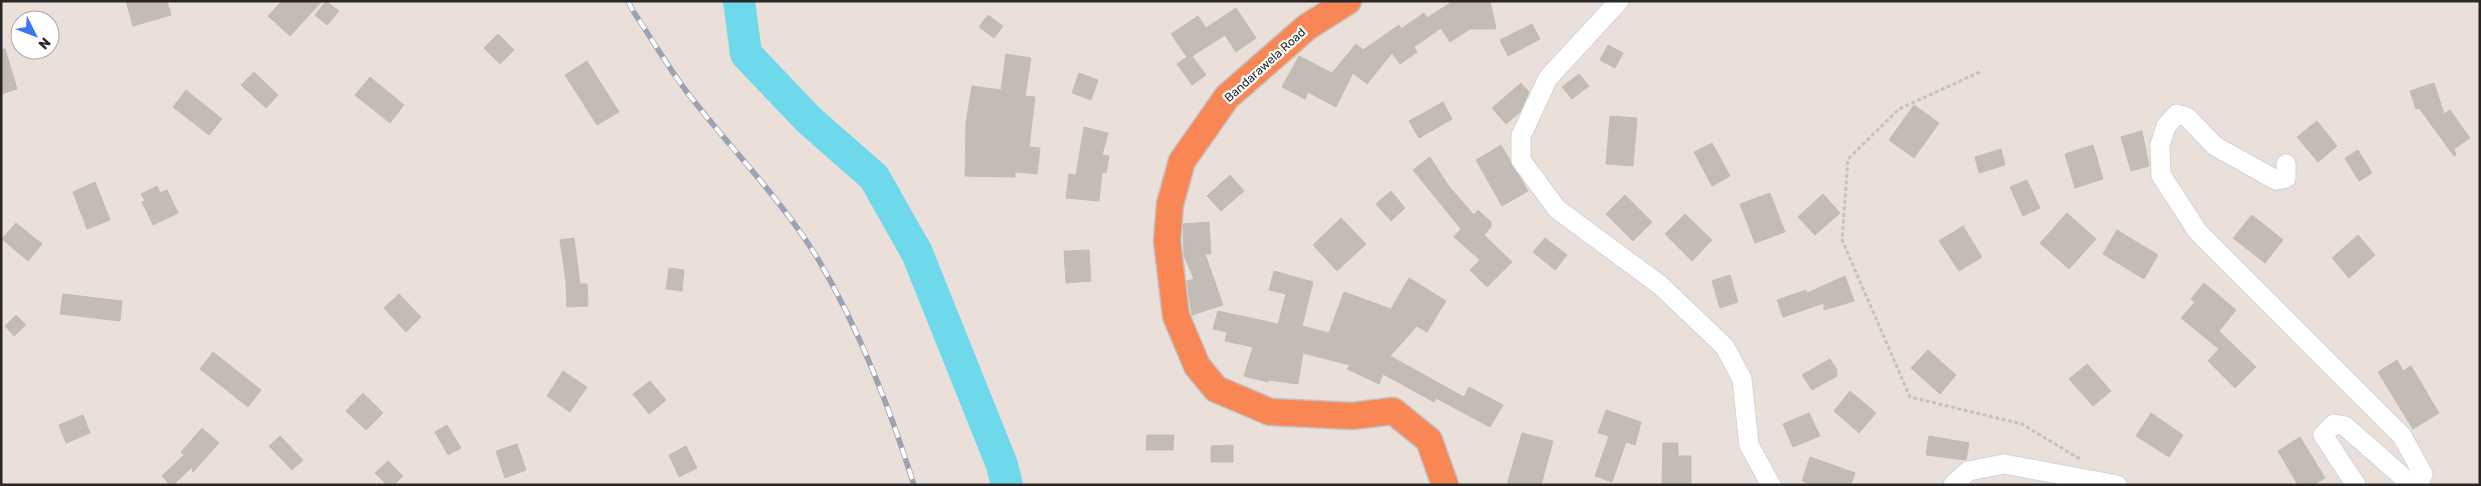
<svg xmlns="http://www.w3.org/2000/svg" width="2481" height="486" viewBox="0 0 2481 486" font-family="Rubik,sans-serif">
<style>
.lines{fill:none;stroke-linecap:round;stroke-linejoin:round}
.river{stroke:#6ed9ea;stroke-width:32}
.building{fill:#c2bcb5;stroke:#c4bcb3}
.minor-casing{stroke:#ced4e0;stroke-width:21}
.highway-casing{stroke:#c3c3c3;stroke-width:29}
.path{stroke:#c3c3c3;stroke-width:3;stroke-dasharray:4 2.5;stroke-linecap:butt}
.minor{stroke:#fff;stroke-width:19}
.highway{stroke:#f88755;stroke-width:26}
.rail-casing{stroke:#9ca2b1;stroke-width:5.5}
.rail{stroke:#fff;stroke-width:4;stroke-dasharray:11;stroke-linecap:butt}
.labels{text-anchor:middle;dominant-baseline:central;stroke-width:4.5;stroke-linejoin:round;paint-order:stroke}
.street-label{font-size:12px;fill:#272727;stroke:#fff}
</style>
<rect width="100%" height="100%" fill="#eae0d9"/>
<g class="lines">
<path class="river" d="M739,1L746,54L809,120L874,177L917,253L1002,465L1007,485"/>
</g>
<g class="building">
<path d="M126,1H167L171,15L133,26Z"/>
<path d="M282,1H322L290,36L268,16Z"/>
<path d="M326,1L339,11L327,25L315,15Z"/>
<path d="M1453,1H1490L1496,29H1470L1450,42L1441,28L1414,47L1417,52L1400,64L1392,53L1367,84L1353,73L1336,107L1308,92L1305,99L1282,87L1299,56L1332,73L1356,44L1363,50L1399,25L1401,29L1424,13L1427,18Z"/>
<path d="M1236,8L1256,38L1236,52L1225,35L1192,56L1206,75L1192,85L1177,64L1187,57L1171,34L1198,16L1206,28Z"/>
<path d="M988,15L1003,26L994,38L979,27Z"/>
<path d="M1532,24L1540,39L1508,56L1500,40Z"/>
<path d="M498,34L514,50L500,64L484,48Z"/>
<path d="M1608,45L1623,53L1615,68L1600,60Z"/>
<path d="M5,49L17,89L1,94V50Z"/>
<path d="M1006,54L1031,58L1025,96L1035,97L1029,147L1040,148L1037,174L1015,172V177L965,176L966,123L972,86L1001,90Z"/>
<path d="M587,61L619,112L597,125L565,75Z"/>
<path d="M254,72L278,95L266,108L241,85Z"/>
<path d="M1079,73L1098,80L1091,100L1072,93Z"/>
<path d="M1579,74L1589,86L1572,99L1562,87Z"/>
<path d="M370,77L404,105L390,123L355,95Z"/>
<path d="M1521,83L1529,92L1520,112L1506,124L1492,108Z"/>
<path d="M2434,83L2444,114L2450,110L2470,138L2454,149L2456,155L2454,156L2419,108L2416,109L2410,91Z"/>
<path d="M186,90L222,119L209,135L173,107Z"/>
<path d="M1443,102L1452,119L1419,138L1409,121Z"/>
<path d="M1914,105L1939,123L1914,158L1889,140Z"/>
<path d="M1610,116L1637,118L1633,166L1606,164Z"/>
<path d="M2317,121L2337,146L2318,162L2297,137Z"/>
<path d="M1084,127L1108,133L1102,155L1109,156L1106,173L1102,172L1099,201L1066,198L1069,174L1076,175Z"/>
<path d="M2142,131L2149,166L2131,171L2121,137Z"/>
<path d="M1712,143L1730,176L1712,186L1694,152Z"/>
<path d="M1501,145L1528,191L1502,206L1476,160Z"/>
<path d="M2093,145L2103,179L2075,188L2065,154Z"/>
<path d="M2001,149L2005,165L1979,173L1975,157Z"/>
<path d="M2358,150L2372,173L2359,181L2345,158Z"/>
<path d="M1430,157L1448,185L1474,215L1478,210L1491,222V227L1484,235L1512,262L1487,287L1470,270L1480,260L1454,237L1461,229L1413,170Z"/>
<path d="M1230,175L1244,191L1221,211L1207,196Z"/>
<path d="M2027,180L2040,208L2023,216L2010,187Z"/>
<path d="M95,182L110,220L87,229L73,192Z"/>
<path d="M157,186L160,193L167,190L178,213L153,225L142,202L145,201L141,194Z"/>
<path d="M1391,191L1405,208L1391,221L1376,204Z"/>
<path d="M1770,193L1785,232L1755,243L1740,204Z"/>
<path d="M1823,194L1840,213L1815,235L1798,217Z"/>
<path d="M1625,195L1652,222L1633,241L1606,214Z"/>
<path d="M2067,213L2096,239L2069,269L2040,243Z"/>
<path d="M1685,214L1712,240L1692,261L1665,234Z"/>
<path d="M2252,215L2283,240L2265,263L2233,238Z"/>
<path d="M1341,218L1366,244L1337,271L1313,245Z"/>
<path d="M1209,222L1211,254H1205L1223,305L1192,315L1187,281L1194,279L1184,256L1183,224Z"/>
<path d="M16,223L42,244L28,261L2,239Z"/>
<path d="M1963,226L1982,257L1959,271L1939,241Z"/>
<path d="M2117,230L2158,255L2144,279L2103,254Z"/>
<path d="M2358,235L2375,255L2349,278L2332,258Z"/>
<path d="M574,238L580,284H587L588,306L567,307L566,281L560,240Z"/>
<path d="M1545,238L1567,255L1555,270L1533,252Z"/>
<path d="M1089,250L1091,281L1066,283L1064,251Z"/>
<path d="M669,268L684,270L682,291L666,289Z"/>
<path d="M1274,271L1313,282L1302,326L1329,333L1344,292L1391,309L1409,278L1446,301L1427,332L1417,326L1390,356L1464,397L1469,387L1503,405L1490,427L1436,398L1434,402L1383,374L1379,384L1347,369L1350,365L1303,353L1298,384L1269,380L1268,382L1244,376L1253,347L1225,341L1227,332L1213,329L1218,311L1278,324L1286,294L1269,290Z"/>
<path d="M1730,275L1738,302L1720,308L1712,281Z"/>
<path d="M1845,276L1854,301L1824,310V303L1783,317L1777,300L1806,290L1807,293Z"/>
<path d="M2204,283L2236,310L2219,331L2256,367L2235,388L2208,361L2219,349L2181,318L2195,302L2191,299Z"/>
<path d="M63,294L122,301L120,321L60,314Z"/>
<path d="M399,294L421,317L406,332L384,308Z"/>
<path d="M16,315L26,325L14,336L5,326Z"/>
<path d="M1928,350L1956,375L1940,394L1911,368Z"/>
<path d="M213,352L261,390L248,407L200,369Z"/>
<path d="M1830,359L1837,370V376L1812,390L1802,375Z"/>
<path d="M2397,360L2403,371L2411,366L2439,413L2413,429L2378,372Z"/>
<path d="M2087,364L2111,391L2093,406L2069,379Z"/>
<path d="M563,371L587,387L570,412L547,396Z"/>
<path d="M650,381L666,400L649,414L633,394Z"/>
<path d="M1850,391L1876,413L1859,433L1834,411Z"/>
<path d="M363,393L383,413L366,430L346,411Z"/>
<path d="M1606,410L1641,422L1635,445L1626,442L1612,482L1595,476L1609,436L1598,433Z"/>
<path d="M1809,413L1820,436L1793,447L1783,424Z"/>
<path d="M2151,413L2183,435L2169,457L2136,436Z"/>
<path d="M83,415L90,433L66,443L59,425Z"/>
<path d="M447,425L461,448L448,455L435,432Z"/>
<path d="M202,428L219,443L193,472L192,467L173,485H170L162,476L184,455L181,452Z"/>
<path d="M1522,433L1553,441L1541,485H1507Z"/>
<path d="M1147,435H1174L1173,450H1146Z"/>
<path d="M280,436L303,460L292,470L269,446Z"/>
<path d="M1929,436L1969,443L1966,460L1926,455Z"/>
<path d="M2300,437L2325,478L2313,485H2298L2278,451Z"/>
<path d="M1663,443H1678V456H1691V485H1662Z"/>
<path d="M517,444L526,470L505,478L496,451Z"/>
<path d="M1233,445V462H1211V446Z"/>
<path d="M686,446L697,468L679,477L669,455Z"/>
<path d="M1810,457L1855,473L1851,485H1812L1802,481Z"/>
<path d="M388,461L403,476L394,485H387L375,473Z"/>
</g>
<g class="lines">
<defs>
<g id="minor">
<path d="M1619,1L1548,78L1521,136V160L1557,209L1660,285L1725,347L1742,379L1749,445L1771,485"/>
<path d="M2286,164V178L2276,180L2215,146L2187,117L2177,114L2166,126L2160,145L2161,175L2198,232L2402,436L2423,474L2418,485"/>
<path d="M1953,485L1968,471L2004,464L2117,485"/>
<path d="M2356,485L2323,435L2334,424L2345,426L2412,485"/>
</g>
<path id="highway" d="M1348,1L1307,27L1227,97L1182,161L1170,204L1167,241L1176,316L1197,366L1216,389L1270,412L1352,416L1393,411L1429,440L1445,485"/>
</defs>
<use href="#minor" class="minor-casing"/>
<use href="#highway" class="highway-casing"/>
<path class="path" d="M1980,72L1899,109L1848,159L1842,240L1910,397L2022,424L2080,459"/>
<use href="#minor" class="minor"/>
<use href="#highway" class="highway"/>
<defs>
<path id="rail" d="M628,1L633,11C652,39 669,69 690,96C732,150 782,200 818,259C860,331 889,406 914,485"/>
</defs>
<use href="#rail" class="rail-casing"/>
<use href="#rail" class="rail"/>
</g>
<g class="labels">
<g class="street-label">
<text transform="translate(1265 65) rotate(-42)">Bandarawela Road</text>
</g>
</g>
<rect width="2481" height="486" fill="none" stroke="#272727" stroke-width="5"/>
<g transform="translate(35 35) rotate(132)"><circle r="24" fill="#ffffff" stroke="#a9a9a9"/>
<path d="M0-4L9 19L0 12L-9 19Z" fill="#3c76f3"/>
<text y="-8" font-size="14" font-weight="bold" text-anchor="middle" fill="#272727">N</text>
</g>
</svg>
